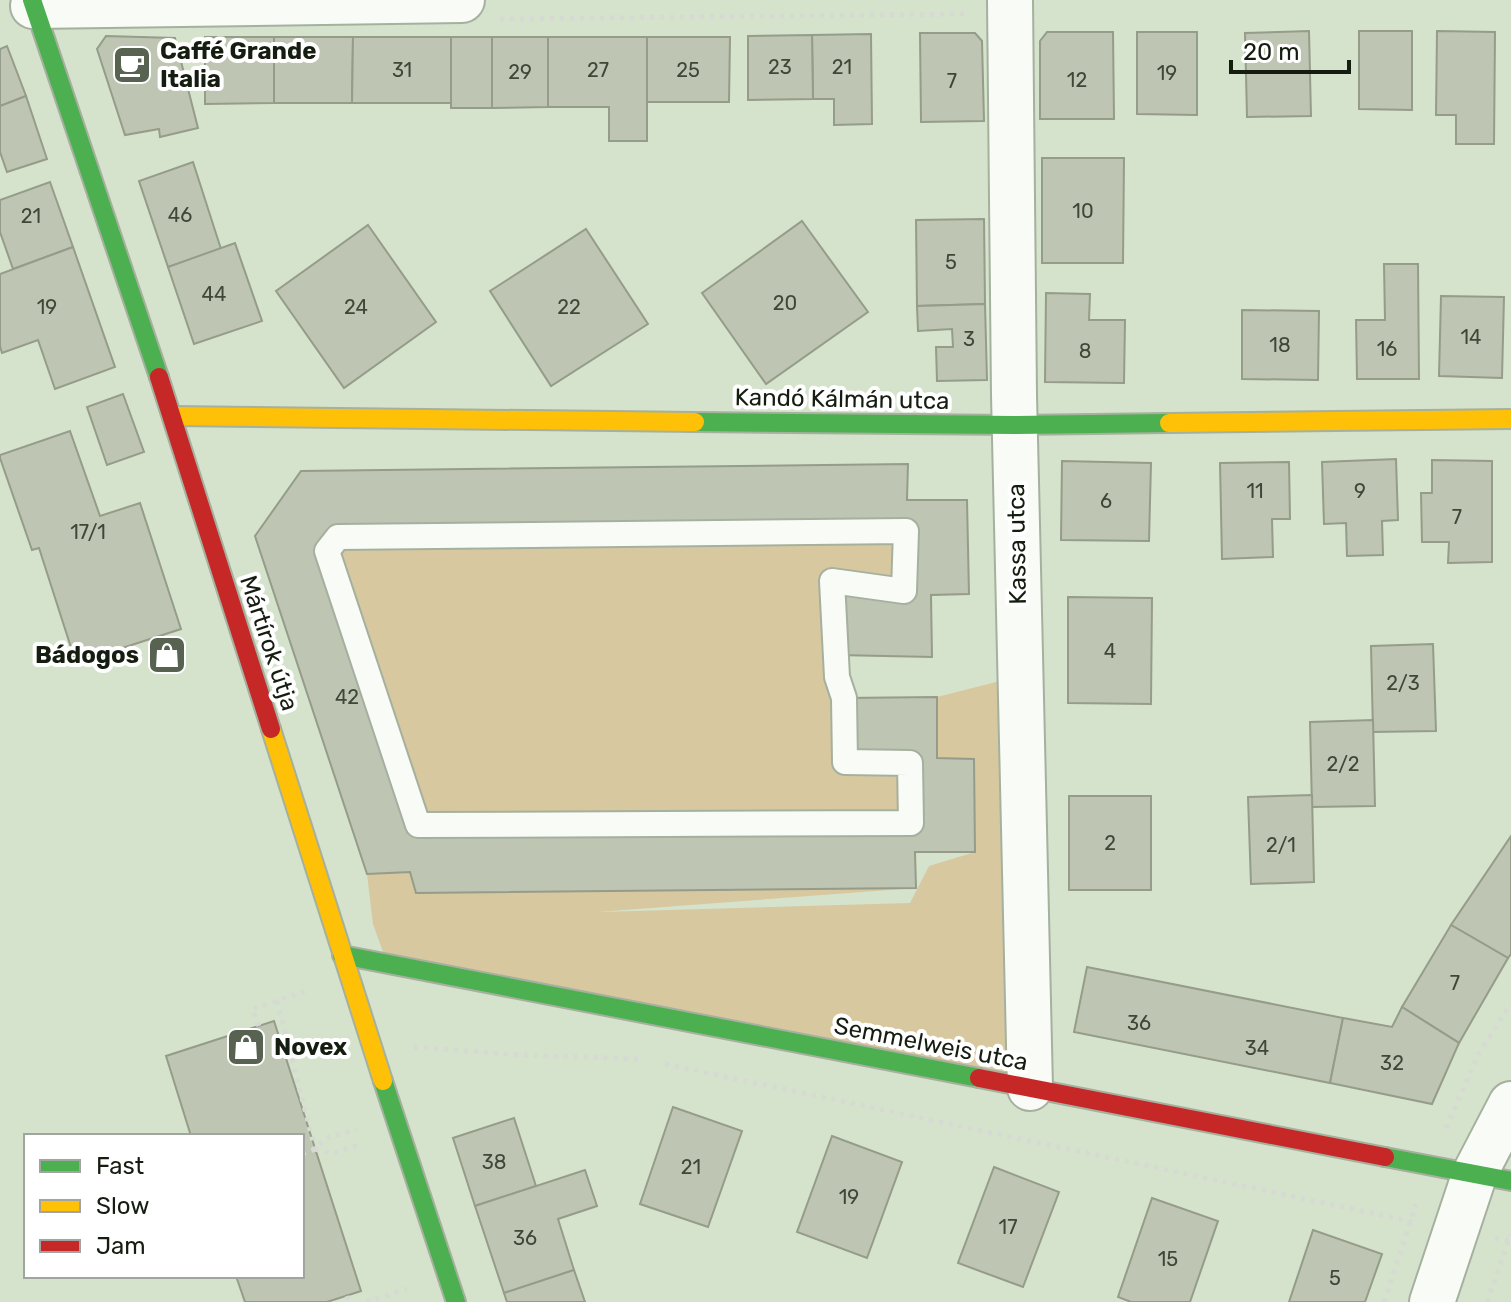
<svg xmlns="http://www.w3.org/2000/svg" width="1511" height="1302" viewBox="0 0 1511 1302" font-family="Rubik,sans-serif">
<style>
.green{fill:#d8c89f}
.building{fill:#bec5b2;stroke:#959c89;stroke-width:2}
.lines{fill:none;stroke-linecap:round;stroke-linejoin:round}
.lane-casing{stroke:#a5b09e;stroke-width:28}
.street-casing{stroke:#a5b09e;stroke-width:48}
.fast-casing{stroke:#a5b09e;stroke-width:22}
.slow-casing{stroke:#a5b09e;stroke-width:22}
.jam-casing{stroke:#a5b09e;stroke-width:22}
.path{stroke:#d6dad3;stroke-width:5;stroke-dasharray:4 6;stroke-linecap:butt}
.lane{stroke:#f9fbf7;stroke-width:24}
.street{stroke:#f9fbf7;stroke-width:44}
.fast{stroke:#4caf50;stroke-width:18}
.slow{stroke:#ffc107;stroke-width:18}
.jam{stroke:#c62828;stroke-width:18}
.labels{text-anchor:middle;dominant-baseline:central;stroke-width:8;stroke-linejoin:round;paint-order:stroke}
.number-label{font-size:20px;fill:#3e4738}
.poi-label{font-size:24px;font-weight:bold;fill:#141d0f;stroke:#fff;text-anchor:start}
.street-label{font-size:24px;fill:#141d0f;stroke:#fff}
</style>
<rect width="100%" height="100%" fill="#d5e3cc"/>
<g class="green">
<path d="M906,531L904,591L833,581L845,761L910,763L911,823L418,825L327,551L338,537Z"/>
<path d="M1020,676L1030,1088L387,963L373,924L367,874L410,872L416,893L916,888L598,912L910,903L929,866L975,852L974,759L937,758V697Z"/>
</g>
<g class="building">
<path d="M1309,31L1311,116L1247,117L1245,33Z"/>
<path d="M1359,31H1412V110L1359,109Z"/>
<path d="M1437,31L1495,32L1494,144H1456V115H1436Z"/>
<path d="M1047,32H1113L1114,119H1040V41Z"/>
<path d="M1137,32H1197V115L1137,114Z"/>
<path d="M920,33H975L982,41L984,121L921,122Z"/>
<path d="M871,34L872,124L834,125V99H813L812,35Z"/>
<path d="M812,35L813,99L748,100V36Z"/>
<path d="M106,36L175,38L198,128L160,137L159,129L125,135L97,49Z"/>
<path d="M205,37H274V103L205,104Z"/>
<path d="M274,37H353L352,103H274Z"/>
<path d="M353,37H451V103H352Z"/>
<rect x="451" y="37" width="41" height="71"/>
<path d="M492,37H548V107L492,108Z"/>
<path d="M548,37H647V141H609V107H548Z"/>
<path d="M647,37H730L729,102H647Z"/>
<path d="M7,46L26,96L0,106V49Z"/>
<path d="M26,96L47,159L7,172L0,152V106Z"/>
<path d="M1042,158H1124L1123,263H1042Z"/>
<path d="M193,162L221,249L168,267L139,181Z"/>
<path d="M50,182L73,247L13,269L0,232V200Z"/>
<path d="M984,219L985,304L917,306L916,220Z"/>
<path d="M802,221L868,312L766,384L702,293Z"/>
<path d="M368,225L436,322L344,388L276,291Z"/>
<path d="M586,229L648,324L551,386L490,291Z"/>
<path d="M235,243L262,321L194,344L168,267Z"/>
<path d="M73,247L115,367L55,389L38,340L2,353L0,346V274Z"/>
<path d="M1384,264H1418L1419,379H1357L1356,320H1385Z"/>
<path d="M1046,293L1090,294L1089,320H1125L1124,383L1045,382Z"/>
<path d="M1441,296L1504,297L1502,378L1439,376Z"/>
<path d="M985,304L987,380L937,381L936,347H953L952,329L918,331L917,306Z"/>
<path d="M1242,310L1319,311L1318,380L1242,379Z"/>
<path d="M123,394L144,452L107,465L87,407Z"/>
<path d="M70,431L100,516L140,503L181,629L76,663L39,548L32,550L0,458V455Z"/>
<path d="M1396,459L1398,520L1382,521L1383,555L1347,556L1346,523L1324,524L1322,462Z"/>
<path d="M1432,460L1492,461V562L1448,563L1449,542H1422L1421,493H1432Z"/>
<path d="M1062,461L1151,463L1149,541L1061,540Z"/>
<path d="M1289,462L1290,519H1272L1273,557L1222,559L1220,463Z"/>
<path d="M908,464L907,500H967L969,594L931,595L932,657L837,655L838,591H904L906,531L338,537L327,551L418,825L911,823L910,763L845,762L844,698L937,697V758L974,759L975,852H915L916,888L416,893L410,872L367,874L255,536L301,471Z"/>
<path d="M1068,597L1152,598L1151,704L1068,703Z"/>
<path d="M1433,644L1436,731L1373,732L1371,646Z"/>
<path d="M1373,720L1375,806L1312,807L1310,722Z"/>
<path d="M1312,795L1314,882L1251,884L1248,797Z"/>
<rect x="1069" y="796" width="82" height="94"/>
<path d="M1511,836V954L1508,958L1451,925Z"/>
<path d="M1451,925L1508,958L1459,1043L1402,1007Z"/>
<path d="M1087,967L1343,1018L1330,1083L1074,1032Z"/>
<path d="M1402,1007L1459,1043L1432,1104L1330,1083L1343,1018L1392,1027Z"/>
<path d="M274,1021L361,1291L327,1302H245L236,1276H302V1136H191L166,1056Z"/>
<path d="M673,1107L742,1131L708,1227L640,1204Z"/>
<path d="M514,1118L536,1186L475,1206L453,1138Z"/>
<path d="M832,1136L902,1162L867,1258L797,1232Z"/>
<path d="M994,1167L1059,1192L1023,1287L958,1263Z"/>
<path d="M585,1170L597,1206L558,1219L574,1270L504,1293L475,1206Z"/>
<path d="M1152,1198L1218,1221L1190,1302H1131L1118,1297Z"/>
<path d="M1313,1230L1382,1254L1365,1302H1289Z"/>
<path d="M574,1270L585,1302H507L504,1293Z"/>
</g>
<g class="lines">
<defs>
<path id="lane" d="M906,531L904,591L832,581L837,677L844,698L845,762L910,763L911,823L418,825L327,551L338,537Z"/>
<g id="street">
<path d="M1010,0L1014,395L1030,1088"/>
<path d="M33,6L462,0"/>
<path d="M1432,1302L1475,1173L1511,1104"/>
</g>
<g id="fast">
<path d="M32,0L159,377"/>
<path d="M695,422L1015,425L1169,423"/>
<path d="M342,955L979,1078"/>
<path d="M383,1081L456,1302"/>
<path d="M1385,1157L1511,1181"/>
</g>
<g id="slow">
<path d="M172,416L695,422"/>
<path d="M1169,423L1511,419"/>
<path d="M271,729L383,1081"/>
</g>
<g id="jam">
<path d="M159,377L271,729"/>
<path d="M979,1078L1385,1157"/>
</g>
</defs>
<use href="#lane" class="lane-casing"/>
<use href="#street" class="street-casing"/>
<use href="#fast" class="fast-casing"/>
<use href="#slow" class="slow-casing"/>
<use href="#jam" class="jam-casing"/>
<g class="path">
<path d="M500,19L970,14"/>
<path d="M277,1001L315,1149"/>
<path d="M259,1026L252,1009L309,990"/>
<path d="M414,1047L519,1055L643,1059"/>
<path d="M665,1064L1414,1222"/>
<path d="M1446,1128L1479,1053L1511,1003"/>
<path d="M315,1149L332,1154L361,1144"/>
<path d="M302,1154L315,1149L326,1138L357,1129"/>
<path d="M1495,1238L1511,1241"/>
<path d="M347,1296L349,1302"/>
<path d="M366,1302L407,1289"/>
<path d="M1384,1302L1416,1204"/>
<path d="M1487,1302L1511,1234"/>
</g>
<use href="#lane" class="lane"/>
<use href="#street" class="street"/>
<use href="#fast" class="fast"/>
<use href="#slow" class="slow"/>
<use href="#jam" class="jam"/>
</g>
<defs>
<symbol id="cafe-square" viewBox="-11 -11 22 22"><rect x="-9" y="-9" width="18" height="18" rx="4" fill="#586251" stroke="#fff"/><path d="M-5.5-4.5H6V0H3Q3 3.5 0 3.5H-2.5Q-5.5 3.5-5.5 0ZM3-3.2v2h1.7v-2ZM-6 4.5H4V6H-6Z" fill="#fff"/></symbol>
<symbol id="shop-square" viewBox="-11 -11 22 22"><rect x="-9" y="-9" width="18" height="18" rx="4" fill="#586251" stroke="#fff"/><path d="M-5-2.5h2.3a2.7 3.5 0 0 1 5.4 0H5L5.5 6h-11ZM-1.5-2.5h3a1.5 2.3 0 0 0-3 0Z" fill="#fff"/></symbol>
</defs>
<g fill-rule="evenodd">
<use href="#cafe-square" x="110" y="43" width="44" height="44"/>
<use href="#shop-square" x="145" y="633" width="44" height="44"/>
<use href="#shop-square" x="224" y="1025" width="44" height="44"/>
</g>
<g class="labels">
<g class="number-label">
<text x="780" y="67">23</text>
<text x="842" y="67">21</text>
<text x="402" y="70">31</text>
<text x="598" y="70">27</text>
<text x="688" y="70">25</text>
<text x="520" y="72">29</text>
<text x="1167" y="73">19</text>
<text x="1077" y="80">12</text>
<text x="952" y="81">7</text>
<text x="1083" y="211">10</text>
<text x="180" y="215">46</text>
<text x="31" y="216">21</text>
<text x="951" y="262">5</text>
<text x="214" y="294">44</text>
<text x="785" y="303">20</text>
<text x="47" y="307">19</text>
<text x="356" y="307">24</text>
<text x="569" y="307">22</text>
<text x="1471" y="337">14</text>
<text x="969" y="339">3</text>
<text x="1280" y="345">18</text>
<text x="1387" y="349">16</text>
<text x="1085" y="351">8</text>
<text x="1255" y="491">11</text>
<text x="1360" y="491">9</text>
<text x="1106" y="501">6</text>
<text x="1457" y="517">7</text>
<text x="88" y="532">17/1</text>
<text x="1110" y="651">4</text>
<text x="1403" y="683">2/3</text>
<text x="347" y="697">42</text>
<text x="1343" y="764">2/2</text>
<text x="1110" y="843">2</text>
<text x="1281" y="845">2/1</text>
<text x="1455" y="983">7</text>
<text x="1139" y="1023">36</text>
<text x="1257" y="1048">34</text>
<text x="1392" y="1063">32</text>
<text x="494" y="1162">38</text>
<text x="691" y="1167">21</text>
<text x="849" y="1197">19</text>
<text x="1008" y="1227">17</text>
<text x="525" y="1238">36</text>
<text x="1168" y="1259">15</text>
<text x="1335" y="1278">5</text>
</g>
<g class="poi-label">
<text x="160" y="51">Caffé Grande<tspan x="160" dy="28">Italia</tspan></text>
<text x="139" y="655" text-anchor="end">Bádogos</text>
<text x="274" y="1047">Novex</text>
</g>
<g class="street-label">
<text transform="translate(842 399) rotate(1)">Kandó Kálmán utca</text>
<text transform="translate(1017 544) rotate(-91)">Kassa utca</text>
<text transform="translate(269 643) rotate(72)">Mártírok útja</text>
<text transform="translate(931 1044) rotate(11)">Semmelweis utca</text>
</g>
</g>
<rect x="24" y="1134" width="280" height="144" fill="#ffffff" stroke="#a1a59f" stroke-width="2"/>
<rect x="40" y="1160" width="40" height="12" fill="#4caf50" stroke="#a1a59f" stroke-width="2"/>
<text x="96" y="1174" font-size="24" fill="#141d0f">Fast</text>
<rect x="40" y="1200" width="40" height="12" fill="#ffc107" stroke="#a1a59f" stroke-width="2"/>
<text x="96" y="1214" font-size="24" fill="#141d0f">Slow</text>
<rect x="40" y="1240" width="40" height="12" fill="#c62828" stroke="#a1a59f" stroke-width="2"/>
<text x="96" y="1254" font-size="24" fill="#141d0f">Jam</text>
<path d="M1231 60v12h118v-12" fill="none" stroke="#141d0f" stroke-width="4"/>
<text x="1243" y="60" font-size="24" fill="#141d0f" stroke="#ffffff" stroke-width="6" paint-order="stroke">20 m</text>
</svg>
